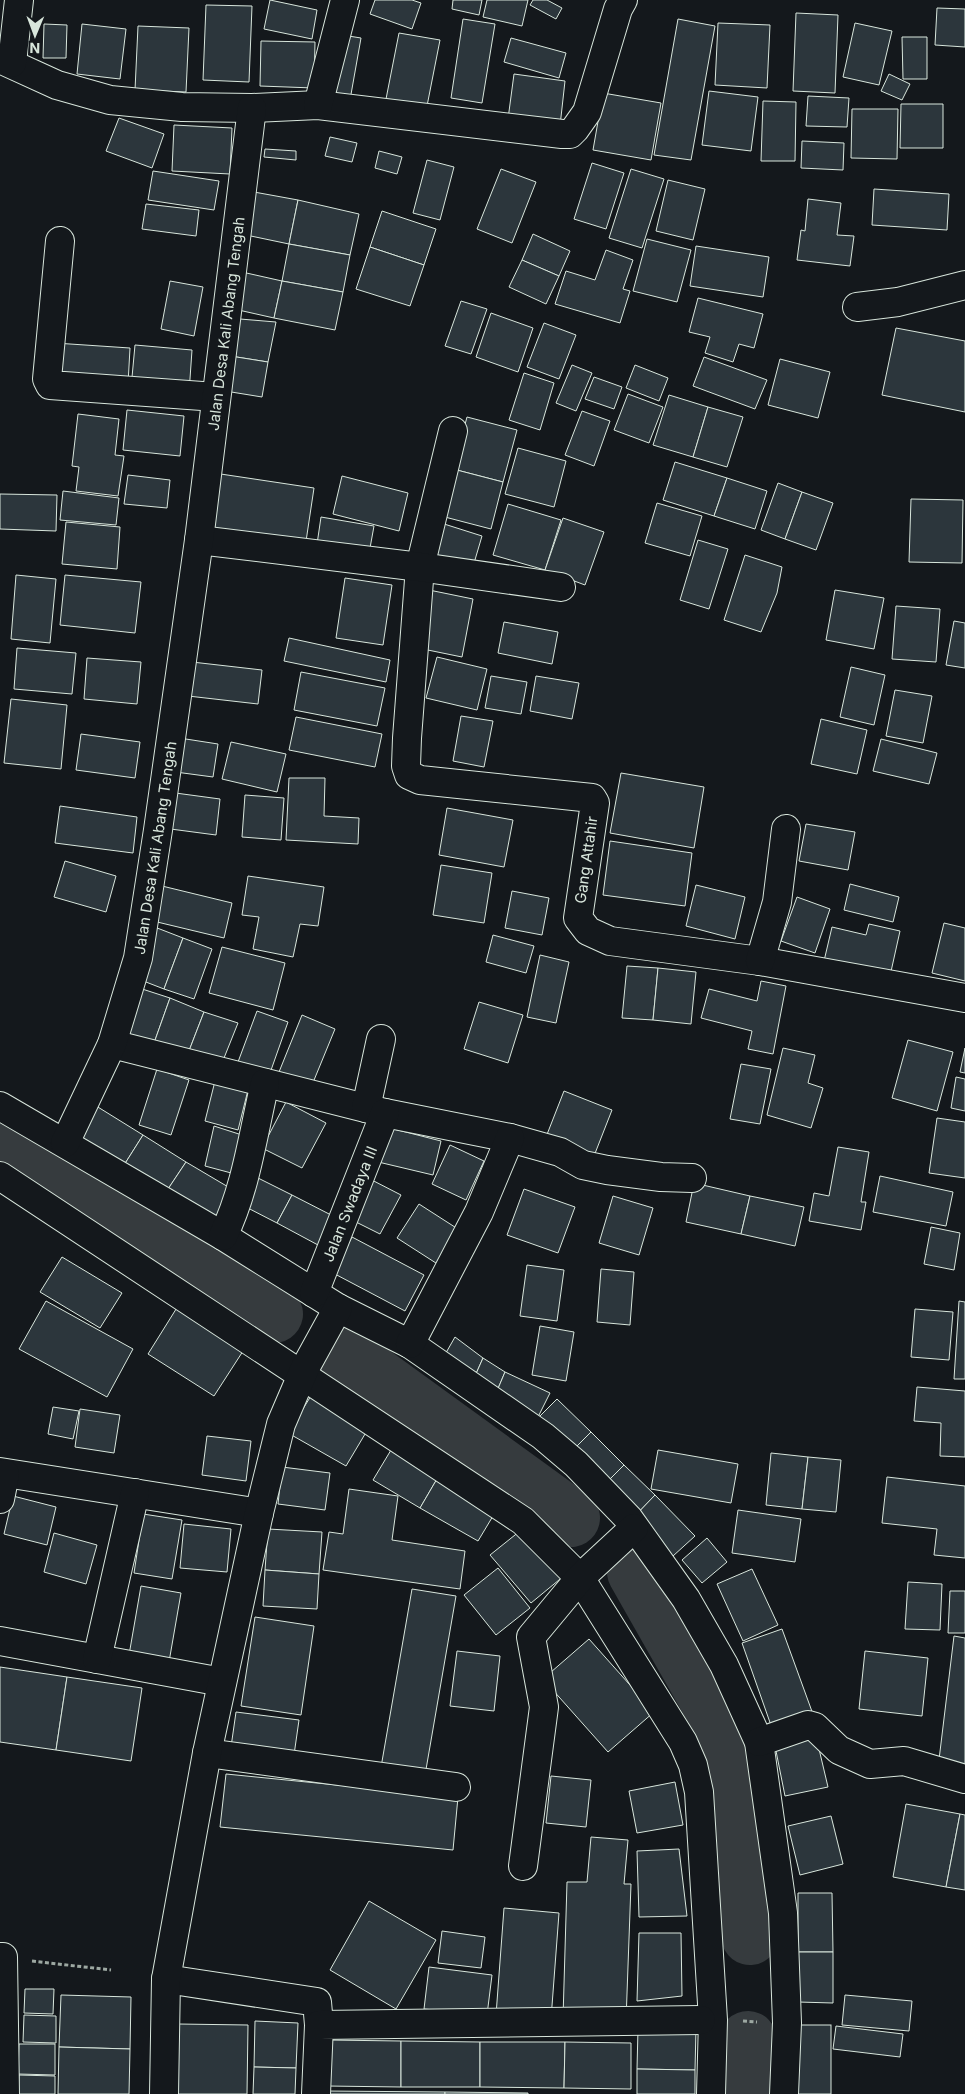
<svg xmlns="http://www.w3.org/2000/svg" width="965" height="2094" viewBox="0 0 965 2094" font-family="Inter,sans-serif">
<style>
.lines{fill:none;stroke-linecap:round;stroke-linejoin:round}
.river{stroke:#363b3e;stroke-width:58}
.building{fill:#2c363c;stroke:#d8e6dc}
.street-casing{stroke:#d8e6dc;stroke-width:30}
.path{stroke:#9da8a2;stroke-width:3;stroke-dasharray:4 2.5;stroke-linecap:butt}
.street{stroke:#14181c;stroke-width:28}
.labels{text-anchor:middle;dominant-baseline:central;stroke-width:4;stroke-linejoin:round;paint-order:stroke}
.street-label{font-size:15px;fill:#d8e6dc;stroke:#14181c}
</style>
<rect width="100%" height="100%" fill="#14181c"/>
<g class="lines">
<g class="river">
<path d="M0,1139L274,1314"/>
<path d="M341,1351L571,1518"/>
<path d="M636,1572L724,1727L750,1936"/>
<path d="M747,2094L748,2040"/>
</g>
</g>
<g class="building">
<path d="M270,0L317,10L312,39L264,29Z"/>
<path d="M375,0H412L421,3L412,29L370,14Z"/>
<path d="M453,0H482L479,15L452,9Z"/>
<path d="M487,0H528L522,26L483,17Z"/>
<path d="M533,0H547L562,8L556,19L530,5Z"/>
<path d="M206,5L252,6L249,82L203,80Z"/>
<path d="M937,8L965,9V47L935,45Z"/>
<path d="M796,13L838,15L835,93L793,91Z"/>
<path d="M463,19L495,24L482,103L451,98Z"/>
<path d="M678,19L715,26L691,160L654,155Z"/>
<path d="M718,23L770,25L767,88L715,85Z"/>
<path d="M855,23L892,31L879,85L843,77Z"/>
<path d="M44,24L67,25L66,58H43Z"/>
<path d="M82,24L126,29L120,79L77,74Z"/>
<path d="M138,26L189,28L186,92L135,90Z"/>
<path d="M399,33L440,40L427,106L386,99Z"/>
<path d="M336,34L361,38L350,100L326,96Z"/>
<path d="M902,37H927V79H903Z"/>
<path d="M511,38L566,53L559,78L504,62Z"/>
<path d="M261,41L315,42L314,88L260,86Z"/>
<path d="M514,74L565,81L560,126L508,119Z"/>
<path d="M889,74L910,84L902,100L881,91Z"/>
<path d="M709,91L758,97L751,151L702,145Z"/>
<path d="M603,93L661,103L651,160L593,150Z"/>
<path d="M808,96L849,98L847,127L806,126Z"/>
<path d="M763,101L796,102L795,161H761Z"/>
<path d="M901,104H943V148H900Z"/>
<path d="M852,109H898L897,159L851,158Z"/>
<path d="M119,118L164,134L152,168L106,151Z"/>
<path d="M174,125L232,128L230,174L172,171Z"/>
<path d="M330,137L357,143L352,162L325,156Z"/>
<path d="M802,141L844,143L843,170L801,168Z"/>
<path d="M265,149L296,151V160L264,157Z"/>
<path d="M379,151L402,157L397,174L375,168Z"/>
<path d="M427,160L454,167L440,220L413,213Z"/>
<path d="M592,163L624,173L606,229L574,219Z"/>
<path d="M501,169L536,182L512,243L477,229Z"/>
<path d="M631,169L664,179L642,248L609,238Z"/>
<path d="M153,171L219,181L214,210L148,200Z"/>
<path d="M668,180L705,189L693,240L656,231Z"/>
<path d="M874,189L949,194L947,230L872,225Z"/>
<path d="M254,192L298,200L289,244L246,235Z"/>
<path d="M808,199L841,203L837,235L854,236L850,266L797,260L801,230L805,231Z"/>
<path d="M298,200L359,214L350,255L289,244Z"/>
<path d="M146,204L199,210L196,236L142,229Z"/>
<path d="M382,211L436,229L424,265L370,247Z"/>
<path d="M533,234L570,251L559,276L522,260Z"/>
<path d="M647,239L691,250L677,302L633,291Z"/>
<path d="M289,244L350,255L343,292L282,281Z"/>
<path d="M696,246L769,257L763,297L690,286Z"/>
<path d="M370,247L424,265L410,306L356,289Z"/>
<path d="M606,250L633,260L623,289L630,291L620,323L555,304L566,271L595,280Z"/>
<path d="M522,260L559,276L546,304L509,287Z"/>
<path d="M242,272L282,281L274,318L234,309Z"/>
<path d="M170,281L203,287L194,336L161,329Z"/>
<path d="M282,281L343,292L335,330L274,318Z"/>
<path d="M698,298L763,314L754,348L739,344L733,362L705,353L710,337L689,332Z"/>
<path d="M461,301L487,309L471,354L445,346Z"/>
<path d="M491,313L533,328L518,372L476,357Z"/>
<path d="M228,318L276,322L268,362L224,355Z"/>
<path d="M544,323L576,335L559,379L527,367Z"/>
<path d="M896,328L965,341V412L882,395Z"/>
<path d="M55,343L130,348L128,384L52,379Z"/>
<path d="M135,345L192,350L189,393L131,388Z"/>
<path d="M224,355L268,362L262,397L219,390Z"/>
<path d="M704,357L767,380L755,409L693,386Z"/>
<path d="M780,359L830,372L818,418L768,405Z"/>
<path d="M572,365L592,373L576,411L556,403Z"/>
<path d="M635,365L668,378L659,401L626,388Z"/>
<path d="M524,373L554,383L540,430L509,420Z"/>
<path d="M594,377L622,387L614,409L585,399Z"/>
<path d="M628,394L663,407L649,443L614,430Z"/>
<path d="M669,395L708,407L693,457L653,445Z"/>
<path d="M708,407L743,417L727,467L693,457Z"/>
<path d="M127,410L184,416L180,456L123,450Z"/>
<path d="M582,411L610,421L594,466L565,455Z"/>
<path d="M78,414L119,419L115,455L124,456L118,496L76,491L79,467L72,466Z"/>
<path d="M467,417L517,430L503,482L453,469Z"/>
<path d="M518,448L566,461L554,507L505,494Z"/>
<path d="M675,462L727,478L714,516L663,500Z"/>
<path d="M453,469L503,482L491,529L441,516Z"/>
<path d="M214,473L314,488L305,548L205,533Z"/>
<path d="M128,475L170,480L167,508L124,504Z"/>
<path d="M342,476L408,493L399,531L333,514Z"/>
<path d="M727,478L767,491L755,529L714,516Z"/>
<path d="M778,483L802,492L785,539L761,530Z"/>
<path d="M63,491L119,498L116,525L60,520Z"/>
<path d="M802,492L833,503L816,550L785,539Z"/>
<path d="M0,494L57,495L56,531L0,529Z"/>
<path d="M911,499L963,500L962,563L909,562Z"/>
<path d="M657,503L702,516L690,556L645,543Z"/>
<path d="M508,504L561,520L545,570L493,555Z"/>
<path d="M321,517L374,526L368,559L316,551Z"/>
<path d="M563,518L604,532L585,585L545,570Z"/>
<path d="M66,522L120,527L117,569L62,564Z"/>
<path d="M441,523L482,536L472,570L429,557Z"/>
<path d="M698,540L728,549L709,609L680,600Z"/>
<path d="M745,555L782,567L777,593L761,632L724,620Z"/>
<path d="M16,575L56,579L50,643L11,639Z"/>
<path d="M65,575L141,582L135,633L60,625Z"/>
<path d="M345,578L392,585L383,645L336,638Z"/>
<path d="M429,590L473,599L462,657L418,648Z"/>
<path d="M835,590L884,598L874,649L826,640Z"/>
<path d="M896,606L940,609L936,662L892,659Z"/>
<path d="M954,621L965,623V668L946,665Z"/>
<path d="M504,622L558,632L552,664L498,653Z"/>
<path d="M289,638L390,660L386,682L284,661Z"/>
<path d="M17,648L76,653L72,694L14,689Z"/>
<path d="M437,657L487,669L477,710L426,698Z"/>
<path d="M87,658L141,662L137,704L84,699Z"/>
<path d="M192,662L262,670L258,704L188,696Z"/>
<path d="M851,667L885,675L874,725L840,717Z"/>
<path d="M301,672L385,688L377,726L294,710Z"/>
<path d="M491,676L527,682L521,714L485,708Z"/>
<path d="M536,676L579,683L572,719L530,711Z"/>
<path d="M895,690L932,696L923,743L886,736Z"/>
<path d="M11,699L67,705L61,769L4,763Z"/>
<path d="M461,716L493,721L484,767L453,761Z"/>
<path d="M296,717L382,734L375,767L289,750Z"/>
<path d="M821,719L867,730L857,774L811,764Z"/>
<path d="M81,734L140,742L135,778L76,770Z"/>
<path d="M173,737L218,744L213,777L168,771Z"/>
<path d="M881,739L937,753L929,784L873,771Z"/>
<path d="M231,742L286,754L277,792L222,779Z"/>
<path d="M621,773L704,787L694,848L610,833Z"/>
<path d="M289,778H325L324,816L359,818L358,844L286,840Z"/>
<path d="M168,792L220,799L216,835L163,828Z"/>
<path d="M245,795L284,798L281,840L242,837Z"/>
<path d="M60,806L137,817L133,853L55,843Z"/>
<path d="M447,808L513,820L504,867L439,855Z"/>
<path d="M806,824L855,832L848,870L799,861Z"/>
<path d="M610,841L692,853L685,906L603,895Z"/>
<path d="M65,861L116,876L106,912L54,897Z"/>
<path d="M441,865L492,873L484,923L433,915Z"/>
<path d="M248,876L324,887L318,926L300,924L293,957L253,949L259,917L242,915Z"/>
<path d="M850,884L899,897L893,922L844,910Z"/>
<path d="M696,885L745,897L735,939L686,926Z"/>
<path d="M162,886L232,903L224,938L153,921Z"/>
<path d="M512,891L549,898L542,935L505,928Z"/>
<path d="M797,897L830,909L815,953L781,941Z"/>
<path d="M944,923L965,928V981L932,973Z"/>
<path d="M869,924L900,931L890,976L824,961L832,927L866,935Z"/>
<path d="M152,926L183,938L164,989L133,977Z"/>
<path d="M493,935L534,946L526,973L486,962Z"/>
<path d="M183,938L212,949L194,999L164,989Z"/>
<path d="M222,947L285,963L273,1010L209,993Z"/>
<path d="M540,955L569,962L556,1023L527,1017Z"/>
<path d="M627,966L658,968L653,1020L622,1018Z"/>
<path d="M658,968L696,972L691,1024L653,1020Z"/>
<path d="M761,981L786,986L773,1054L748,1049L752,1031L701,1018L709,989L757,1001Z"/>
<path d="M136,987L170,998L154,1043L121,1032Z"/>
<path d="M170,998L204,1012L187,1056L154,1043Z"/>
<path d="M479,1002L523,1015L508,1063L464,1049Z"/>
<path d="M257,1011L288,1022L270,1073L238,1062Z"/>
<path d="M204,1012L238,1023L220,1068L187,1056Z"/>
<path d="M302,1015L335,1029L312,1085L279,1072Z"/>
<path d="M908,1040L953,1052L937,1111L892,1098Z"/>
<path d="M783,1048L815,1055L808,1083L823,1088L811,1128L767,1115Z"/>
<path d="M965,1048V1073L960,1072Z"/>
<path d="M741,1064L771,1069L760,1124L730,1119Z"/>
<path d="M157,1069L189,1080L171,1135L139,1125Z"/>
<path d="M216,1077L249,1086L238,1130L205,1121Z"/>
<path d="M956,1077L965,1079V1111L951,1108Z"/>
<path d="M564,1091L612,1110L594,1156L546,1137Z"/>
<path d="M286,1102L326,1123L302,1168L262,1148Z"/>
<path d="M93,1104L143,1135L119,1173L69,1143Z"/>
<path d="M937,1118L965,1122V1178L929,1173Z"/>
<path d="M214,1126L245,1136L235,1174L205,1166Z"/>
<path d="M382,1126L441,1141L433,1175L374,1161Z"/>
<path d="M143,1135L186,1162L162,1198L119,1173Z"/>
<path d="M450,1145L484,1161L466,1200L432,1184Z"/>
<path d="M838,1147L869,1152L861,1202H866L861,1230L809,1221L814,1193L829,1196Z"/>
<path d="M186,1162L235,1191L215,1226L162,1198Z"/>
<path d="M880,1176L953,1192L946,1226L873,1212Z"/>
<path d="M256,1177L292,1195L277,1223L242,1205Z"/>
<path d="M366,1177L401,1195L380,1234L346,1217Z"/>
<path d="M694,1183L750,1196L741,1234L686,1222Z"/>
<path d="M524,1189L575,1207L558,1253L507,1235Z"/>
<path d="M292,1195L333,1216L318,1245L277,1223Z"/>
<path d="M613,1196L653,1208L639,1255L599,1243Z"/>
<path d="M750,1196L804,1207L795,1246L741,1234Z"/>
<path d="M419,1204L461,1231L439,1265L397,1238Z"/>
<path d="M931,1227L960,1233L954,1270L924,1264Z"/>
<path d="M352,1237L424,1275L405,1311L333,1273Z"/>
<path d="M62,1257L122,1293L100,1328L40,1292Z"/>
<path d="M527,1265L564,1270L557,1321L520,1316Z"/>
<path d="M601,1269L634,1272L630,1325L597,1322Z"/>
<path d="M46,1301L133,1349L107,1397L19,1349Z"/>
<path d="M959,1301L965,1302V1379H954Z"/>
<path d="M178,1306L245,1348L214,1396L148,1354Z"/>
<path d="M915,1309L953,1312L949,1360L911,1357Z"/>
<path d="M540,1326L574,1332L566,1381L532,1375Z"/>
<path d="M455,1337L483,1358L471,1385L443,1358Z"/>
<path d="M483,1358L505,1372L494,1398L471,1385Z"/>
<path d="M505,1372L550,1393L537,1419L494,1398Z"/>
<path d="M917,1387L965,1391V1457L940,1456L941,1423L914,1421Z"/>
<path d="M314,1391L371,1424L346,1466L288,1433Z"/>
<path d="M557,1399L591,1432L568,1455L537,1419Z"/>
<path d="M53,1407L79,1411L73,1439L48,1434Z"/>
<path d="M80,1409L120,1415L114,1453L75,1447Z"/>
<path d="M591,1432L624,1465L601,1488L568,1455Z"/>
<path d="M207,1436L251,1441L246,1481L202,1475Z"/>
<path d="M394,1445L441,1472L420,1508L373,1480Z"/>
<path d="M658,1450L738,1464L731,1503L651,1489Z"/>
<path d="M771,1453L808,1457L802,1509L766,1505Z"/>
<path d="M808,1457L841,1460L836,1512L802,1509Z"/>
<path d="M624,1465L655,1495L633,1518L601,1488Z"/>
<path d="M282,1467L330,1473L325,1510L278,1504Z"/>
<path d="M441,1472L499,1506L478,1541L420,1508Z"/>
<path d="M887,1477L965,1486V1558L934,1555L937,1529L882,1523Z"/>
<path d="M349,1489L398,1496L392,1540L465,1551L460,1589L323,1570L329,1532L343,1534Z"/>
<path d="M655,1495L695,1536L673,1556L633,1518Z"/>
<path d="M13,1496L56,1507L47,1545L4,1534Z"/>
<path d="M738,1510L801,1519L795,1562L732,1553Z"/>
<path d="M143,1514L182,1520L172,1579L134,1573Z"/>
<path d="M184,1524L231,1529L227,1572L180,1568Z"/>
<path d="M525,1527L565,1575L531,1603L490,1555Z"/>
<path d="M268,1529L322,1532L319,1574L265,1570Z"/>
<path d="M54,1533L97,1545L86,1584L44,1572Z"/>
<path d="M707,1538L727,1562L702,1583L682,1560Z"/>
<path d="M498,1568L530,1608L496,1635L464,1595Z"/>
<path d="M752,1569L778,1625L743,1641L717,1584Z"/>
<path d="M265,1570L319,1574L317,1609L263,1606Z"/>
<path d="M908,1582L942,1584L940,1630L905,1629Z"/>
<path d="M141,1586L181,1593L169,1662L129,1655Z"/>
<path d="M412,1589L456,1596L424,1781L380,1773Z"/>
<path d="M950,1591H965V1633H948Z"/>
<path d="M255,1617L314,1626L301,1715L241,1706Z"/>
<path d="M782,1629L814,1717L773,1731L742,1643Z"/>
<path d="M954,1636L965,1638V1771L938,1768Z"/>
<path d="M589,1639L654,1712L608,1752L543,1679Z"/>
<path d="M457,1651L500,1656L494,1711L450,1706Z"/>
<path d="M865,1651L928,1658L922,1716L859,1709Z"/>
<path d="M0,1667L67,1677L56,1750L0,1742Z"/>
<path d="M67,1677L142,1688L131,1761L56,1750Z"/>
<path d="M236,1712L299,1720L294,1755L231,1747Z"/>
<path d="M815,1732L828,1787L785,1796L774,1741Z"/>
<path d="M226,1774L458,1797L453,1850L220,1827Z"/>
<path d="M551,1776L591,1780L586,1827L546,1823Z"/>
<path d="M675,1782L683,1825L637,1833L629,1791Z"/>
<path d="M906,1804L960,1814L946,1887L893,1877Z"/>
<path d="M960,1814L965,1815V1890L946,1887Z"/>
<path d="M831,1816L843,1864L800,1875L788,1826Z"/>
<path d="M591,1837L628,1840L624,1884H631L626,2021L563,2018L567,1882H587Z"/>
<path d="M679,1849L687,1916L639,1917L637,1851Z"/>
<path d="M798,1893H832L833,1952H798Z"/>
<path d="M369,1901L436,1940L396,2009L330,1970Z"/>
<path d="M504,1908L559,1913L551,2019L496,2015Z"/>
<path d="M442,1931L485,1937L481,1968L438,1963Z"/>
<path d="M639,1933H681L682,1996L637,2001Z"/>
<path d="M798,1952H833V2003L798,2002Z"/>
<path d="M429,1967L492,1975L487,2015L424,2009Z"/>
<path d="M25,1989H54L53,2014L24,2013Z"/>
<path d="M61,1995L131,1997L130,2049L59,2047Z"/>
<path d="M845,1995L912,2001L909,2031L842,2025Z"/>
<path d="M24,2015L56,2016V2043L23,2042Z"/>
<path d="M255,2021L298,2023L296,2068L254,2067Z"/>
<path d="M178,2024L248,2025L247,2094H177Z"/>
<rect x="793" y="2025" width="38" height="69"/>
<path d="M836,2026L903,2034L900,2057L833,2049Z"/>
<path d="M638,2029H696L695,2070L637,2069Z"/>
<path d="M328,2040L401,2041V2087L327,2086Z"/>
<path d="M401,2041L480,2042V2087H401Z"/>
<path d="M480,2042H565L564,2088L480,2087Z"/>
<path d="M565,2042L631,2043V2089L564,2088Z"/>
<path d="M19,2044H55V2075L18,2074Z"/>
<path d="M59,2047L130,2049L129,2094H58Z"/>
<path d="M254,2067L296,2068L295,2094H253Z"/>
<path d="M637,2069L695,2070V2094H637Z"/>
<path d="M19,2075L55,2076V2094H18Z"/>
<path d="M325,2091L445,2092V2094H325Z"/>
<path d="M445,2092L528,2093V2094H445Z"/>
</g>
<g class="lines">
<defs>
<g id="street">
<path d="M0,59L57,85L110,100L182,107L252,108L318,105L562,134H570L575,129L587,112L618,9L623,0"/>
<path d="M12,63L19,0"/>
<path d="M318,105L345,0"/>
<path d="M60,241L47,379L50,385L216,397"/>
<path d="M857,307L898,302L965,285"/>
<path d="M453,431L420,567L407,738L406,766L409,775L420,780L592,798L595,803L578,918L588,931L610,941L760,961L965,998"/>
<path d="M199,540L420,567L561,587"/>
<path d="M760,961L777,902L786,829"/>
<path d="M112,1044L385,1113L510,1138L560,1152L583,1165L607,1170L661,1177L692,1178"/>
<path d="M0,1106L223,1236L338,1308L410,1344L543,1436L576,1464L629,1519L686,1599L724,1665L759,1742L783,1913L787,2023L784,2094"/>
<path d="M366,1108L381,1039"/>
<path id="s1" d="M65,1143L112,1044L138,958L158,830L199,540L252,108"/>
<path d="M0,1176L523,1521L580,1578L683,1742L693,1765L699,1792L713,2020L711,2094"/>
<path d="M223,1236C246,1189 253,1134 265,1083"/>
<path id="s2" d="M314,1293L385,1113"/>
<path d="M410,1344L479,1212L510,1138"/>
<path d="M0,1472L259,1513"/>
<path d="M0,1499L5,1474"/>
<path d="M0,1641L222,1682"/>
<path d="M97,1659L135,1493"/>
<path d="M759,1742L808,1725L815,1727L839,1750L870,1764L904,1761L965,1779"/>
<path d="M207,1753L456,1787"/>
<path d="M523,1866L544,1707L531,1637L580,1578L634,1528"/>
<path d="M0,1957H3L5,2094"/>
<path d="M166,1979L317,2002L319,2025"/>
<path d="M164,2094L166,1979L207,1753L259,1513L281,1424L305,1368L338,1308"/>
<path d="M316,2094L319,2025L701,2020"/>
</g>
</defs>
<use href="#street" class="street-casing"/>
<g class="path">
<path d="M32,1961L111,1970"/>
<path d="M743,2021L757,2022"/>
</g>
<use href="#street" class="street"/>
</g>
<g class="labels">
<g class="street-label">
<text stroke="none"><textPath href="#s1" startOffset="840">Jalan Desa Kali Abang Tengah</textPath></text>
<text stroke="none"><textPath href="#s1" startOffset="311">Jalan Desa Kali Abang Tengah</textPath></text>
<text transform="translate(586 860) rotate(-82)">Gang Attahir</text>
<text stroke="none"><textPath href="#s2" startOffset="96">Jalan Swadaya III</textPath></text>
</g>
</g>
<g transform="translate(35 35) rotate(181)" stroke="#14181c" stroke-width="4" paint-order="stroke">
<path d="M0-4L9 19L0 12L-9 19Z" fill="#d8e6dc"/>
<text y="-8" font-size="14" font-weight="bold" text-anchor="middle" fill="#d8e6dc">N</text>
</g>
</svg>
